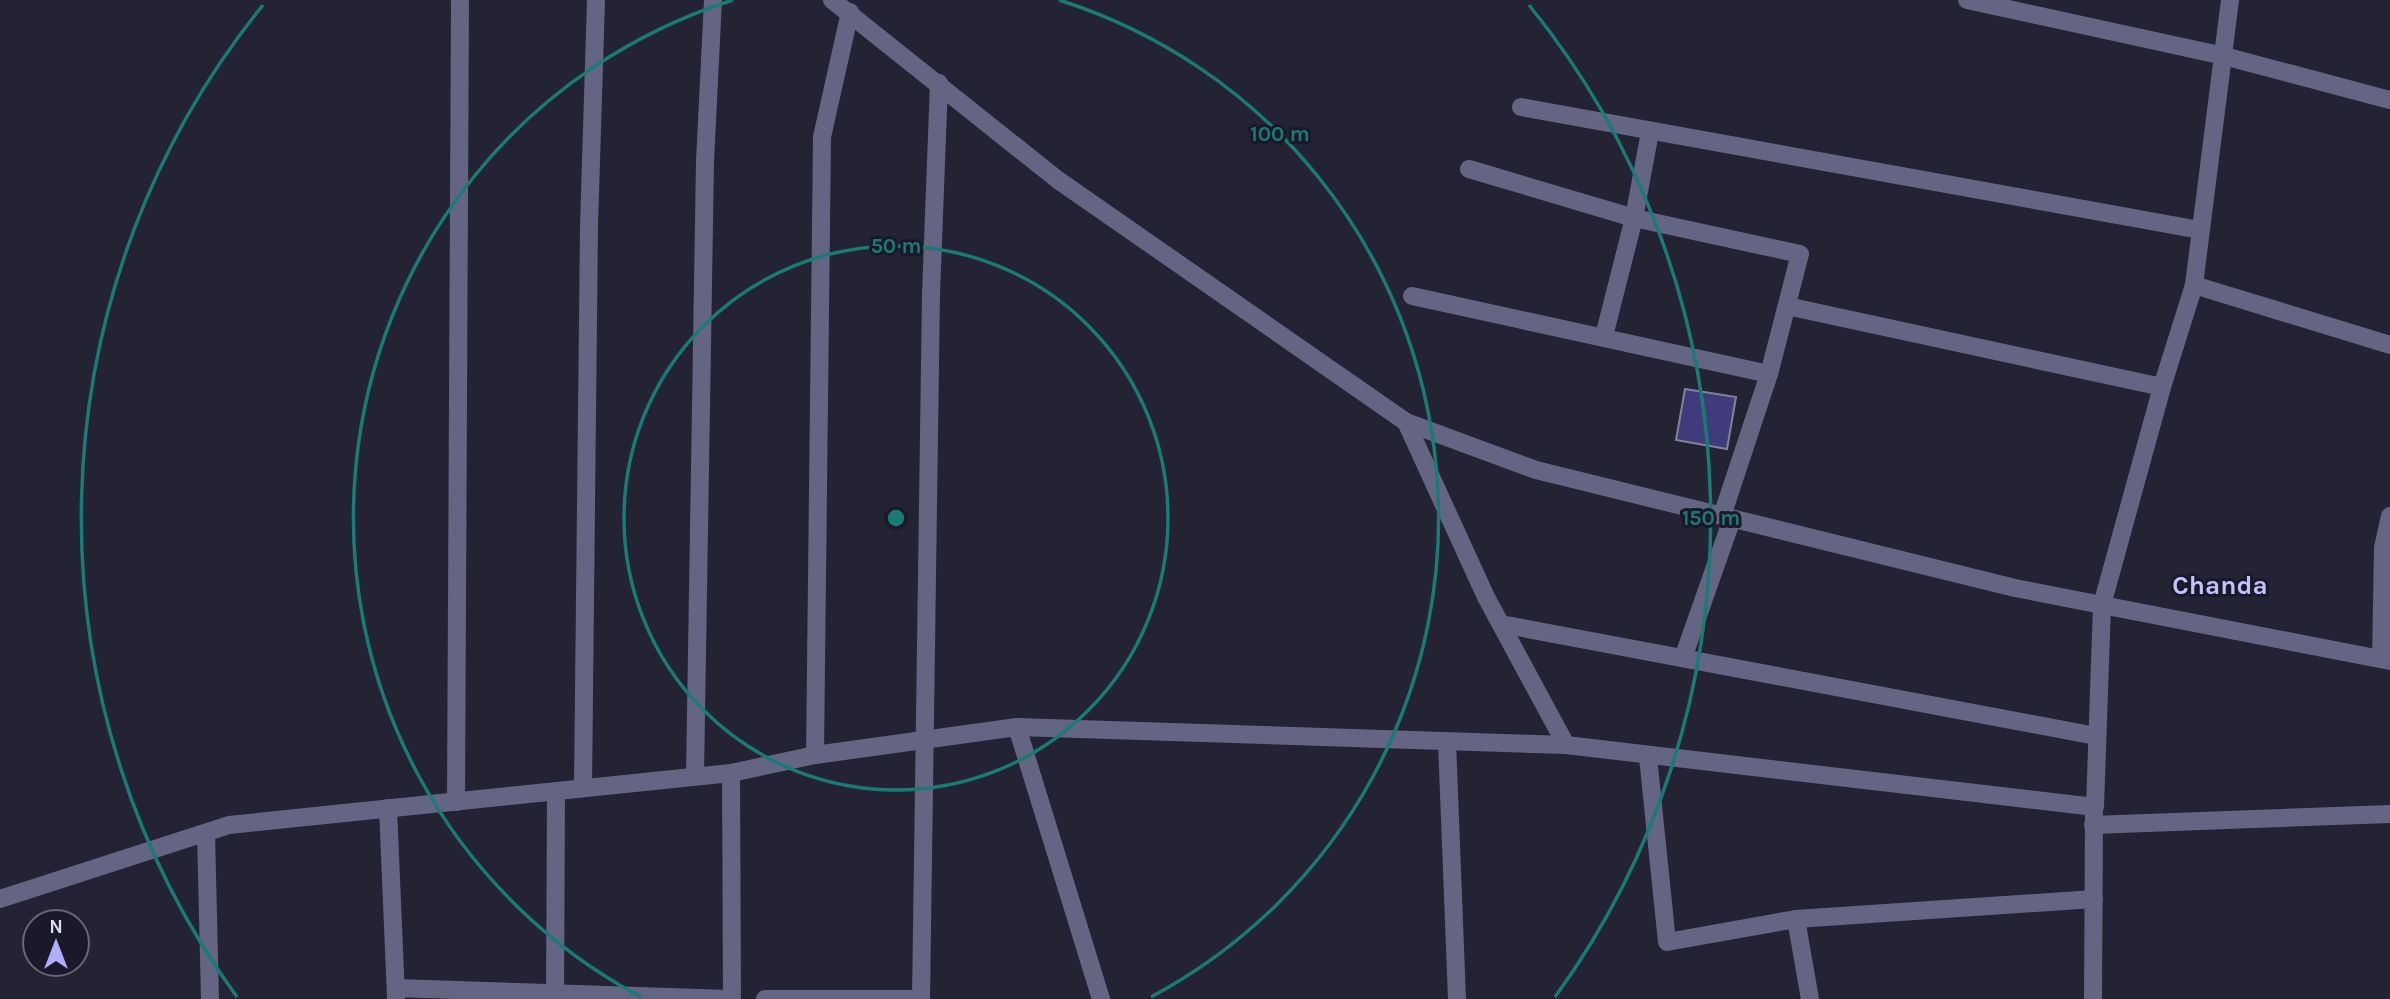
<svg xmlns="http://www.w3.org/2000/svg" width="2390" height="999" viewBox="0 0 2390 999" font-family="Karla,sans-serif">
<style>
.building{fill:#403c7b;stroke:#828397;stroke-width:2}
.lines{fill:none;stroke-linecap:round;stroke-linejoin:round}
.minor{stroke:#646583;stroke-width:18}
.ring{fill:none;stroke:#197b74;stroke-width:3.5}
.labels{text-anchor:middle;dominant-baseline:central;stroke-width:6;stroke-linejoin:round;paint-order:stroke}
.quarter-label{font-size:26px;font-weight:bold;fill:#c2c3fc;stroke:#191929}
.centre{fill:#197b74;stroke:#191929;stroke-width:3.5}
.ring-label{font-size:21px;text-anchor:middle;font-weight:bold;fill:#197b74;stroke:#191929;stroke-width:6;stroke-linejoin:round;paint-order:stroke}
</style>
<rect width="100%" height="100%" fill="#232333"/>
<path class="building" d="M1685,389L1736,397L1727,449L1676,440Z"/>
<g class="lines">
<g class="minor">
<path d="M832,0L1058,180L1406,422L1536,470L2015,588L2390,661"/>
<path d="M1967,0L2224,56L2390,100"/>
<path d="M1521,107L2200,230"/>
<path d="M1469,169L1634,218L1800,254L1769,374L1722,516"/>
<path d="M2194,285L2390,345"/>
<path d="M1412,296L1769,374"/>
<path d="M1787,306L2162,387"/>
<path d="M1604,336L1634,218L1650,132"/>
<path d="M1406,422L1486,597L1566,745"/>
<path d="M1501,624L2096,736"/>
<path d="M1683,658L1732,519"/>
<path d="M2381,659L2383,548L2390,516"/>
<path d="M1017,727L1101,999"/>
<path d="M1447,742L1457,999"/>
<path d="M815,755L822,137L850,12"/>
<path d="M1648,757L1667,942L1796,919L2094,899"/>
<path d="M731,773L732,999"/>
<path d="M695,775L705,161L713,0"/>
<path d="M583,787L589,226L596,0"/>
<path d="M456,802L460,0"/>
<path d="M388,808L396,997"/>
<path d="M2093,825L2390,814"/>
<path d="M206,833L210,999"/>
<path d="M0,899L229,825L731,773L815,755L1017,727L1566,745L2095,807L2102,605L2162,387L2194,285L2230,0"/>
<path d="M1796,919L1810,999"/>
<path d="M396,988L730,999"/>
<path d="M555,999L556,792"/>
<path d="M765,999H921"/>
<path d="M921,999L931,294L939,83"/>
<path d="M2093,999L2094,814"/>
</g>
</g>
<g class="ring">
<circle cx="896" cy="518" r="272"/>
<path d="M641 997A543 543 0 0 1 733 0M1059 0A543 543 0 0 1 1151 997"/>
<path d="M237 997A815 815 0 0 1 263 5M1529 5A815 815 0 0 1 1555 997"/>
</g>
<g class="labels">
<g class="quarter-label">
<text x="2220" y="585">Chanda</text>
</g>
</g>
<circle cx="896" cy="518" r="10" class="centre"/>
<g class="ring-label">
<text x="1280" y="141">100 m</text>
<text x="896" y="253">50 m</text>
<text x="1711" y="525">150 m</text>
</g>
<g transform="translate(56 943)"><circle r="33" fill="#191929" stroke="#676876" stroke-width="2"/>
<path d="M0-5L12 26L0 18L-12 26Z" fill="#aeaefa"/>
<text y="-10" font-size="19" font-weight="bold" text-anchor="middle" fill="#dddee9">N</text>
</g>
</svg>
